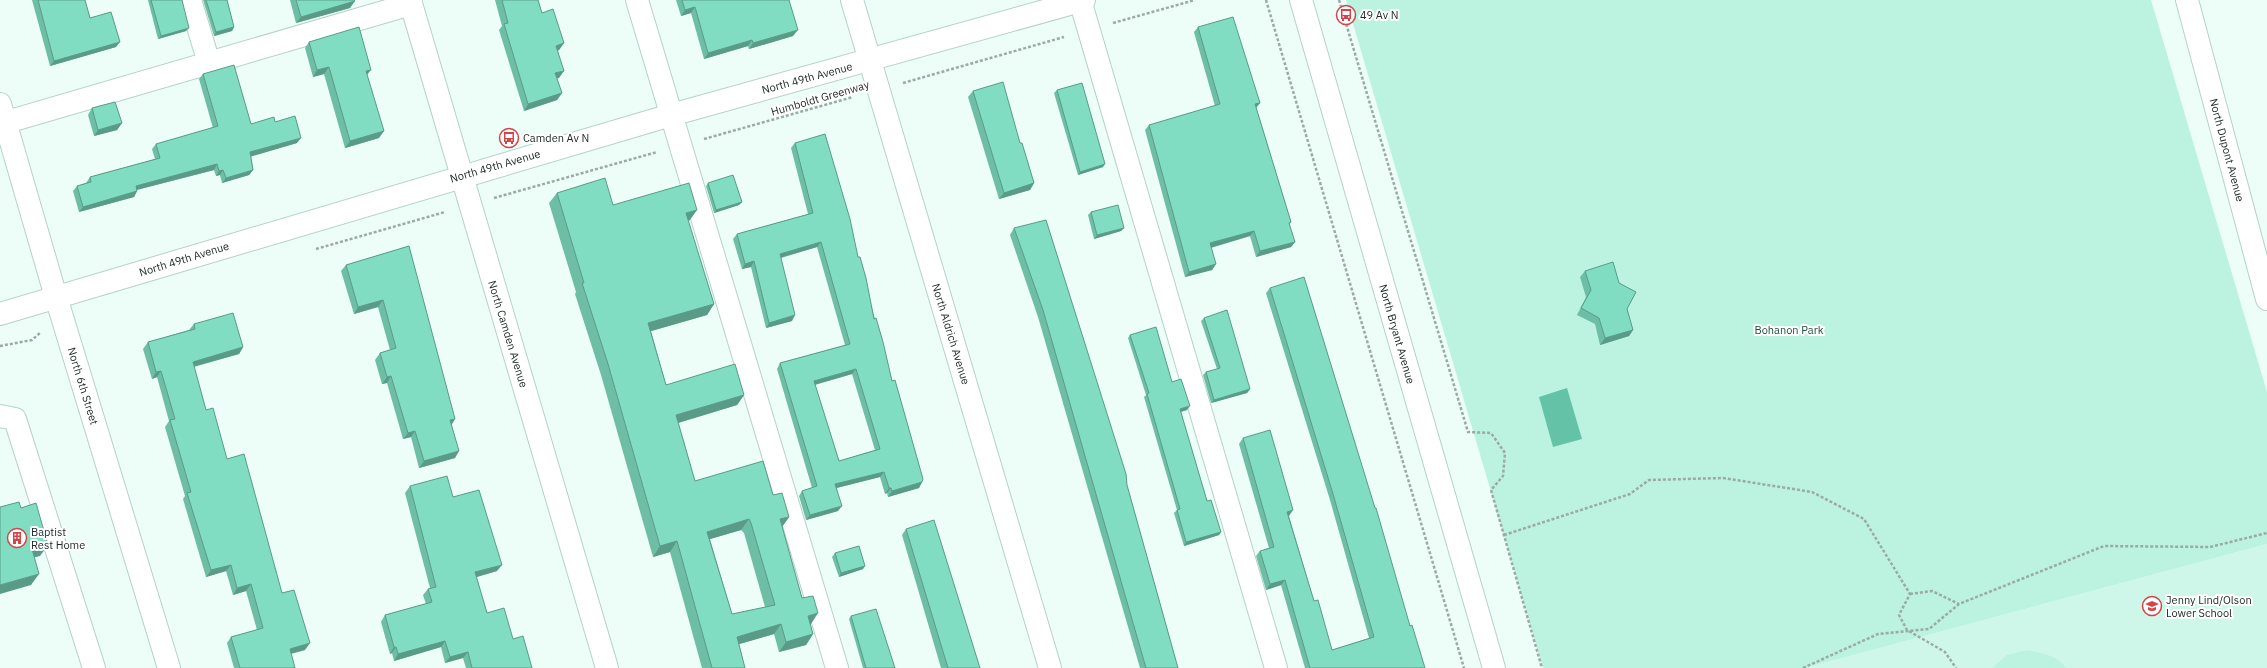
<svg xmlns="http://www.w3.org/2000/svg" width="2267" height="668" viewBox="0 0 2267 668" font-family="'IBM Plex Sans',sans-serif">
<style>
.built{fill:#cff7e9}
.green{fill:#bbf3e0}
.water{fill:#64c2a7}
.lines{fill:none;stroke-linecap:round;stroke-linejoin:round}
.minor-casing{stroke:#b5d2c8;stroke-width:24}
.path{stroke:#9aaaa4;stroke-width:2.5;stroke-dasharray:3 2;stroke-linecap:butt}
.minor{stroke:#fff;stroke-width:22}
.wall{fill:#6ebea6;fill-rule:evenodd}
.shaded-wall{fill:#5a9b87}
.building{fill:#80ddc1;stroke:#5a9b87;fill-rule:evenodd}
.labels{text-anchor:middle;dominant-baseline:central;stroke-width:4;stroke-linejoin:round;paint-order:stroke}
.poi-label{font-size:11px;fill:#212c29;stroke:#fff;text-anchor:start}
.street-label{font-size:11px;fill:#212c29;stroke:#fff}
.park-label{font-size:11px;fill:#244d41;stroke:#fff}
</style>
<rect width="100%" height="100%" fill="#ecfef7"/>
<path class="built" d="M2267,544V668H1805Z"/>
<g class="green">
<path d="M1346,0H2151L2267,392V544L1805,668H1543Z"/>
<path d="M2027,650C2042,653 2057,655 2066,668H1992L2007,655Z"/>
</g>
<path class="water" d="M1567,388L1582,439L1553,447L1539,397Z"/>
<g class="lines">
<defs>
<g id="minor">
<path d="M190,0L209,63"/>
<path d="M410,0L607,668"/>
<path d="M637,0L837,668"/>
<path d="M852,0L1050,668"/>
<path d="M1080,0L1276,668"/>
<path d="M1301,0L1494,668"/>
<path d="M2187,0L2267,299"/>
<path d="M0,104L56,297L169,668"/>
<path d="M0,124L411,4"/>
<path d="M0,314L671,115L1084,0"/>
<path d="M0,416L15,419L94,668"/>
</g>
</defs>
<use href="#minor" class="minor-casing"/>
<g class="path">
<path d="M1266,0L1464,668"/>
<path d="M1339,0L1468,432L1491,433L1505,453L1503,476L1491,490L1542,668"/>
<path d="M1113,23L1195,0"/>
<path d="M903,83L1064,37"/>
<path d="M704,139L853,97"/>
<path d="M494,198L657,152"/>
<path d="M316,249L445,212"/>
<path d="M0,346L32,340L41,332"/>
<path d="M1504,535L1630,494L1649,480L1723,478L1812,492L1864,519L1910,594L1899,615L1907,630L1945,652L1956,668"/>
<path d="M1910,594L1932,591L1959,604"/>
<path d="M1803,668L1878,634L1929,629L1959,604L2104,546L2210,547L2267,533"/>
</g>
<use href="#minor" class="minor"/>
</g>
<g class="wall">
<path d="M32,0H85L90,18L116,47L50,66Z"/>
<path d="M148,0H182L186,31L158,39Z"/>
<path d="M203,0H227L234,27L232,31L214,36Z"/>
<path d="M290,0H354L350,8L296,23Z"/>
<path d="M495,0H538L542,13L564,43L559,50L557,51L559,78H557L562,93L557,100L524,111L499,30L502,26Z"/>
<path d="M676,0H789L793,36L749,49L748,46L704,59L691,13L681,16Z"/>
<path d="M1198,27L1260,103L1256,107L1291,222L1289,225L1295,242L1291,247L1256,257L1250,236L1211,248L1216,264L1212,270L1185,277L1145,130L1149,125L1215,106L1194,32Z"/>
<path d="M309,42L367,75L379,138L345,148L324,74L313,77L305,48Z"/>
<path d="M203,74L251,124L275,122L297,143L251,156L253,170L249,175L222,183L220,175L216,176L214,170L137,190V191L134,197L79,212L73,191L77,186L86,183L90,177L155,159L152,149L156,144L213,128L199,79Z"/>
<path d="M1057,90L1103,167L1078,175L1054,93Z"/>
<path d="M973,91L1020,143L1034,183L1030,190L999,199L968,97Z"/>
<path d="M92,108L122,123L117,130L94,136L88,115Z"/>
<path d="M795,143L858,257L892,381L922,482L919,488L888,497L887,493L885,494L880,477L837,488L838,511L806,520L799,496L802,491L812,488L777,369L780,363L845,345L817,247L781,258L792,321L766,328L751,267L742,269L733,239L737,234L808,214L791,148ZM852,374L875,450L839,461L815,385Z"/>
<path d="M708,183L742,202L739,205L714,213L706,186Z"/>
<path d="M557,193L613,205L690,220L688,221L714,304L707,315L651,331L666,385L744,395L737,405L678,423L695,481L773,495L789,517L782,527L802,598L811,624H810L813,634L806,645L779,652L774,634L739,644L745,668H702L670,552L653,557L601,375L575,294L576,292L549,203ZM741,530L744,533L765,607L732,614L710,539Z"/>
<path d="M1091,212L1124,228L1121,231L1094,239L1088,215Z"/>
<path d="M1014,228L1127,485L1178,668H1140L1038,317L1010,235Z"/>
<path d="M409,246L451,424L455,458L419,468L411,437L403,439L387,383L382,384L375,360L380,353L390,350L378,307L354,314L341,271L346,265Z"/>
<path d="M1585,271L1627,309L1633,330L1629,336L1600,345L1595,324L1577,315L1586,297L1580,277Z"/>
<path d="M1270,288L1410,626L1425,668H1305L1281,585L1266,590L1256,556L1260,551L1269,548L1239,444L1243,438L1289,516L1314,601L1332,650L1369,638L1330,500L1266,293Z"/>
<path d="M1204,318L1250,389L1247,393L1211,403L1203,375L1206,372L1217,369L1201,321Z"/>
<path d="M194,324L243,347L239,354L194,367L206,410L305,650L291,654L295,668H234L227,643L231,637L257,630L246,591L233,595L226,571L206,577L183,499L185,496L165,427L169,421L157,377L152,379L143,349L148,342L189,330Z"/>
<path d="M1130,335L1172,382L1187,410L1180,412L1207,501L1221,532L1219,535L1184,546L1174,513L1177,510L1144,397L1146,395L1128,338Z"/>
<path d="M410,486L453,497L497,571L476,577L487,613L513,639L532,668H466L463,658L445,663L441,647L394,661L392,653L390,654L381,622L385,615L426,604L423,595L428,589L430,588L405,493Z"/>
<path d="M906,529L980,668H941L902,535Z"/>
<path d="M835,553L863,569L839,577L832,557Z"/>
<path d="M851,616L895,668H863L849,619Z"/>
</g>
<g class="shaded-wall">
<path d="M355,1L350,8L296,23L301,17Z"/>
<path d="M695,7L691,13L681,16L685,10Z"/>
<path d="M234,27L232,31L214,36L216,32Z"/>
<path d="M189,28L186,31L158,39L161,36Z"/>
<path d="M798,30L793,36L749,49L753,43Z"/>
<path d="M752,40L748,46L704,59L708,53Z"/>
<path d="M120,42L116,47L50,66L54,61Z"/>
<path d="M564,43L559,50L551,53L556,46Z"/>
<path d="M329,67L324,74L313,77L317,70Z"/>
<path d="M371,70L366,76V71Z"/>
<path d="M564,71L559,78L551,80L555,73Z"/>
<path d="M562,93L557,100L524,111L528,104Z"/>
<path d="M1260,103L1256,108L1255,104Z"/>
<path d="M122,123L117,130L94,136L98,130Z"/>
<path d="M384,131L379,138L345,148L350,141Z"/>
<path d="M301,138L297,143L246,158L250,152Z"/>
<path d="M217,164L214,170L132,191L136,186Z"/>
<path d="M1105,164L1103,167L1078,175L1080,172Z"/>
<path d="M223,170L220,175L216,176L219,171Z"/>
<path d="M253,170L249,175L222,183L226,178Z"/>
<path d="M1034,183L1030,190L999,199L1004,193Z"/>
<path d="M137,191L134,197L79,212L83,207Z"/>
<path d="M742,202L739,205L714,213L716,210Z"/>
<path d="M697,210L690,220L678,224L686,213Z"/>
<path d="M1124,228L1121,231L1094,239L1097,235Z"/>
<path d="M1254,231L1250,236L1206,249L1210,243Z"/>
<path d="M821,242L817,247L776,259L780,254Z"/>
<path d="M1295,242L1291,247L1256,257L1260,251Z"/>
<path d="M754,261L751,267L742,269L745,264Z"/>
<path d="M1216,264L1212,270L1185,277L1189,272Z"/>
<path d="M383,300L378,307L354,314L358,307Z"/>
<path d="M714,304L707,315L641,334L648,323Z"/>
<path d="M795,315L792,321L766,328L769,323Z"/>
<path d="M1633,330L1629,336L1600,345L1605,338Z"/>
<path d="M243,347L239,354L188,368L193,362Z"/>
<path d="M856,369L852,374L810,386L814,381Z"/>
<path d="M161,371L157,377L152,379L156,372Z"/>
<path d="M391,376L387,383L382,384L387,377Z"/>
<path d="M1250,389L1247,393L1211,403L1214,400Z"/>
<path d="M744,395L737,405L668,426L676,415Z"/>
<path d="M1190,406L1187,410L1177,413L1180,409Z"/>
<path d="M455,419L451,426L450,420Z"/>
<path d="M415,431L411,437L403,439L408,433Z"/>
<path d="M459,451L455,458L419,468L424,461Z"/>
<path d="M884,472L880,477L832,489L835,484Z"/>
<path d="M922,482L919,488L888,497L892,491Z"/>
<path d="M889,488H891L887,493L885,494Z"/>
<path d="M842,506L838,511L806,520L810,515Z"/>
<path d="M1293,510L1289,516L1284,517L1287,512Z"/>
<path d="M789,517L782,527L780,519Z"/>
<path d="M749,519L741,530L700,542L707,532Z"/>
<path d="M1221,532L1219,535L1184,546L1186,542Z"/>
<path d="M677,541L670,552L653,557L660,546Z"/>
<path d="M48,545L40,556L24,560L32,549Z"/>
<path d="M231,565L226,571L206,577L211,570Z"/>
<path d="M502,565L497,571L470,579L475,572Z"/>
<path d="M865,566L863,569L839,577L841,573Z"/>
<path d="M39,574L31,585L0,594V585Z"/>
<path d="M1285,580L1281,585L1266,590L1270,584Z"/>
<path d="M251,584L246,591L233,595L237,588Z"/>
<path d="M818,613L811,624L800,627L808,616Z"/>
<path d="M781,624L774,634L729,647L737,637Z"/>
<path d="M813,634L806,645L779,652L786,642Z"/>
<path d="M445,641L441,647L394,661L398,654Z"/>
<path d="M310,643L305,650L285,655L290,649Z"/>
<path d="M394,647H396L392,653L390,654Z"/>
<path d="M468,652L463,658L445,663L450,657Z"/>
</g>
<g class="building">
<path d="M38,0H85L90,18L111,12L120,42L54,61Z"/>
<path d="M151,0H182L189,28L161,36Z"/>
<path d="M206,0H227L234,27L216,32Z"/>
<path d="M296,0H354L355,1L301,17Z"/>
<path d="M502,0H538L542,13L553,9L564,43L556,46L564,71L555,73L562,93L528,104L504,24L508,23Z"/>
<path d="M682,0H789L798,30L753,43L752,40L708,53L695,7L685,10Z"/>
<path d="M1233,17L1260,103L1255,104L1291,222L1289,223L1295,242L1260,251L1254,231L1210,243L1216,264L1189,272L1149,125L1220,104L1198,27Z"/>
<path d="M359,27L371,70L366,71L384,131L350,141L329,67L317,70L309,42Z"/>
<path d="M234,65L251,124L274,117L275,122L295,116L301,138L250,152L253,170L226,178L223,170L219,171L217,164L136,186L137,191L83,207L77,186L91,182L90,177L160,158L156,144L218,126L203,74Z"/>
<path d="M1003,82L1020,143H1022L1034,183L1004,193L973,91Z"/>
<path d="M1082,83L1105,164L1080,172L1057,90Z"/>
<path d="M115,102L122,123L98,130L92,108Z"/>
<path d="M825,134L850,219L858,257H860L866,278L874,319L876,318L883,342L892,381L895,380L923,479L922,482L892,491L891,488H889L884,472L835,484L842,506L810,515L802,491L817,486L780,363L850,344L821,242L780,254L795,315L769,323L754,261L745,264L737,234L813,213L795,143ZM856,369L880,449L839,461L814,381Z"/>
<path d="M733,175L742,202L716,210L708,183Z"/>
<path d="M605,178L613,205L689,183L697,210L686,213L714,304L648,323L666,385L735,364L744,395L676,415L695,481L763,461L773,495L782,493L789,517L780,519L802,598L813,596L818,613L808,616L813,634L786,642L781,624L737,637L745,668H712L677,541L660,546L608,364L582,283H584L557,193ZM749,519L751,523L775,605L732,614L707,532Z"/>
<path d="M1118,205L1124,228L1097,235L1091,212Z"/>
<path d="M1046,220L1126,474L1127,485L1178,668H1146L1043,310L1014,228Z"/>
<path d="M409,246L455,419L450,420L459,451L424,461L415,431L408,433L391,376L387,377L380,353L396,348L383,300L358,307L346,265Z"/>
<path d="M1613,262L1619,283L1636,292L1627,309L1633,330L1605,338L1599,318L1581,308L1591,290L1585,271Z"/>
<path d="M1304,277L1375,508H1376L1410,626L1412,625L1425,668H1310L1285,580L1270,584L1260,551L1274,547L1243,438L1270,430L1293,510L1287,512L1314,601L1318,600L1332,650L1374,637L1333,494L1270,288Z"/>
<path d="M1227,310L1250,389L1214,400L1206,372L1220,368L1204,318Z"/>
<path d="M233,313L243,347L193,362L206,410L213,408L227,459L244,454L282,593L294,590L310,643L290,649L295,668H240L231,637L263,628L251,584L237,588L231,565L211,570L187,493L191,492L170,420L175,419L161,371L156,372L148,342L195,329L194,324Z"/>
<path d="M1156,327L1172,382L1181,379L1190,406L1180,409L1207,501L1211,500L1221,532L1186,542L1177,510L1180,509L1147,394L1149,393L1130,335Z"/>
<path d="M447,476L453,497L479,490L502,565L475,572L487,613L504,608L513,639L523,636L532,668H472L468,652L450,657L445,641L398,654L396,647H394L385,615L432,602L428,589L436,587L410,486Z"/>
<path d="M19,502L21,508L36,503L48,545L32,549L39,574L0,585V507Z"/>
<path d="M934,520L980,668H948L906,529Z"/>
<path d="M859,546L865,566L841,573L835,553Z"/>
<path d="M876,609L895,668H866L851,616Z"/>
</g>
<defs>
<symbol id="bus-ring" viewBox="-11 -11 22 22"><circle r="9.5" fill="#fff" stroke="#d44449" stroke-width="1.5"/><path d="M-5-6H5V4H4V6H2V4H-2V6H-4V4H-5ZM-3.5-4V0h7V-4ZM-3.5 1.2v1.5H-2V1.2ZM2 1.2v1.5H3.5V1.2Z" fill="#d44449"/></symbol>
<symbol id="building-ring" viewBox="-11 -11 22 22"><circle r="9.5" fill="#fff" stroke="#d44449" stroke-width="1.5"/><path d="M-4-6H4V6H1V3H-1V6H-4ZM-2.5-4.3h1.7v1.8h-1.7ZM.8-4.3h1.7v1.8H.8ZM-2.5-1h1.7V.8h-1.7ZM.8-1h1.7V.8H.8Z" fill="#d44449"/></symbol>
<symbol id="school-ring" viewBox="-11 -11 22 22"><circle r="9.5" fill="#fff" stroke="#d44449" stroke-width="1.5"/><path d="M0-5L7-2L0 1L-7-2ZM-4 1L0 2.5L4 1V4Q0 6-4 4Z" fill="#d44449"/></symbol>
</defs>
<g fill-rule="evenodd">
<use href="#bus-ring" x="1335" y="4" width="22" height="22"/>
<use href="#bus-ring" x="498" y="127" width="22" height="22"/>
<use href="#building-ring" x="6" y="527" width="22" height="22"/>
<use href="#school-ring" x="2141" y="595" width="22" height="22"/>
</g>
<g class="labels">
<g class="poi-label">
<text x="1360" y="15">49 Av N</text>
<text x="523" y="138">Camden Av N</text>
<text x="31" y="532">Baptist<tspan x="31" dy="13">Rest Home</tspan></text>
<text x="2166" y="600">Jenny Lind/Olson<tspan x="2166" dy="13">Lower School</tspan></text>
</g>
<g class="street-label">
<text transform="translate(807 78) rotate(-15)">North 49th Avenue</text>
<text transform="translate(820 98) rotate(-16)">Humboldt Greenway</text>
<text transform="translate(2227 150) rotate(75)">North Dupont Avenue</text>
<text transform="translate(495 166) rotate(-16)">North 49th Avenue</text>
<text transform="translate(184 259) rotate(-17)">North 49th Avenue</text>
<text transform="translate(508 334) rotate(73)">North Camden Avenue</text>
<text transform="translate(951 334) rotate(73)">North Aldrich Avenue</text>
<text transform="translate(1397 334) rotate(74)">North Bryant Avenue</text>
<text transform="translate(83 386) rotate(73)">North 6th Street</text>
</g>
<g class="park-label">
<text x="1789" y="330">Bohanon Park</text>
</g>
</g>
</svg>
